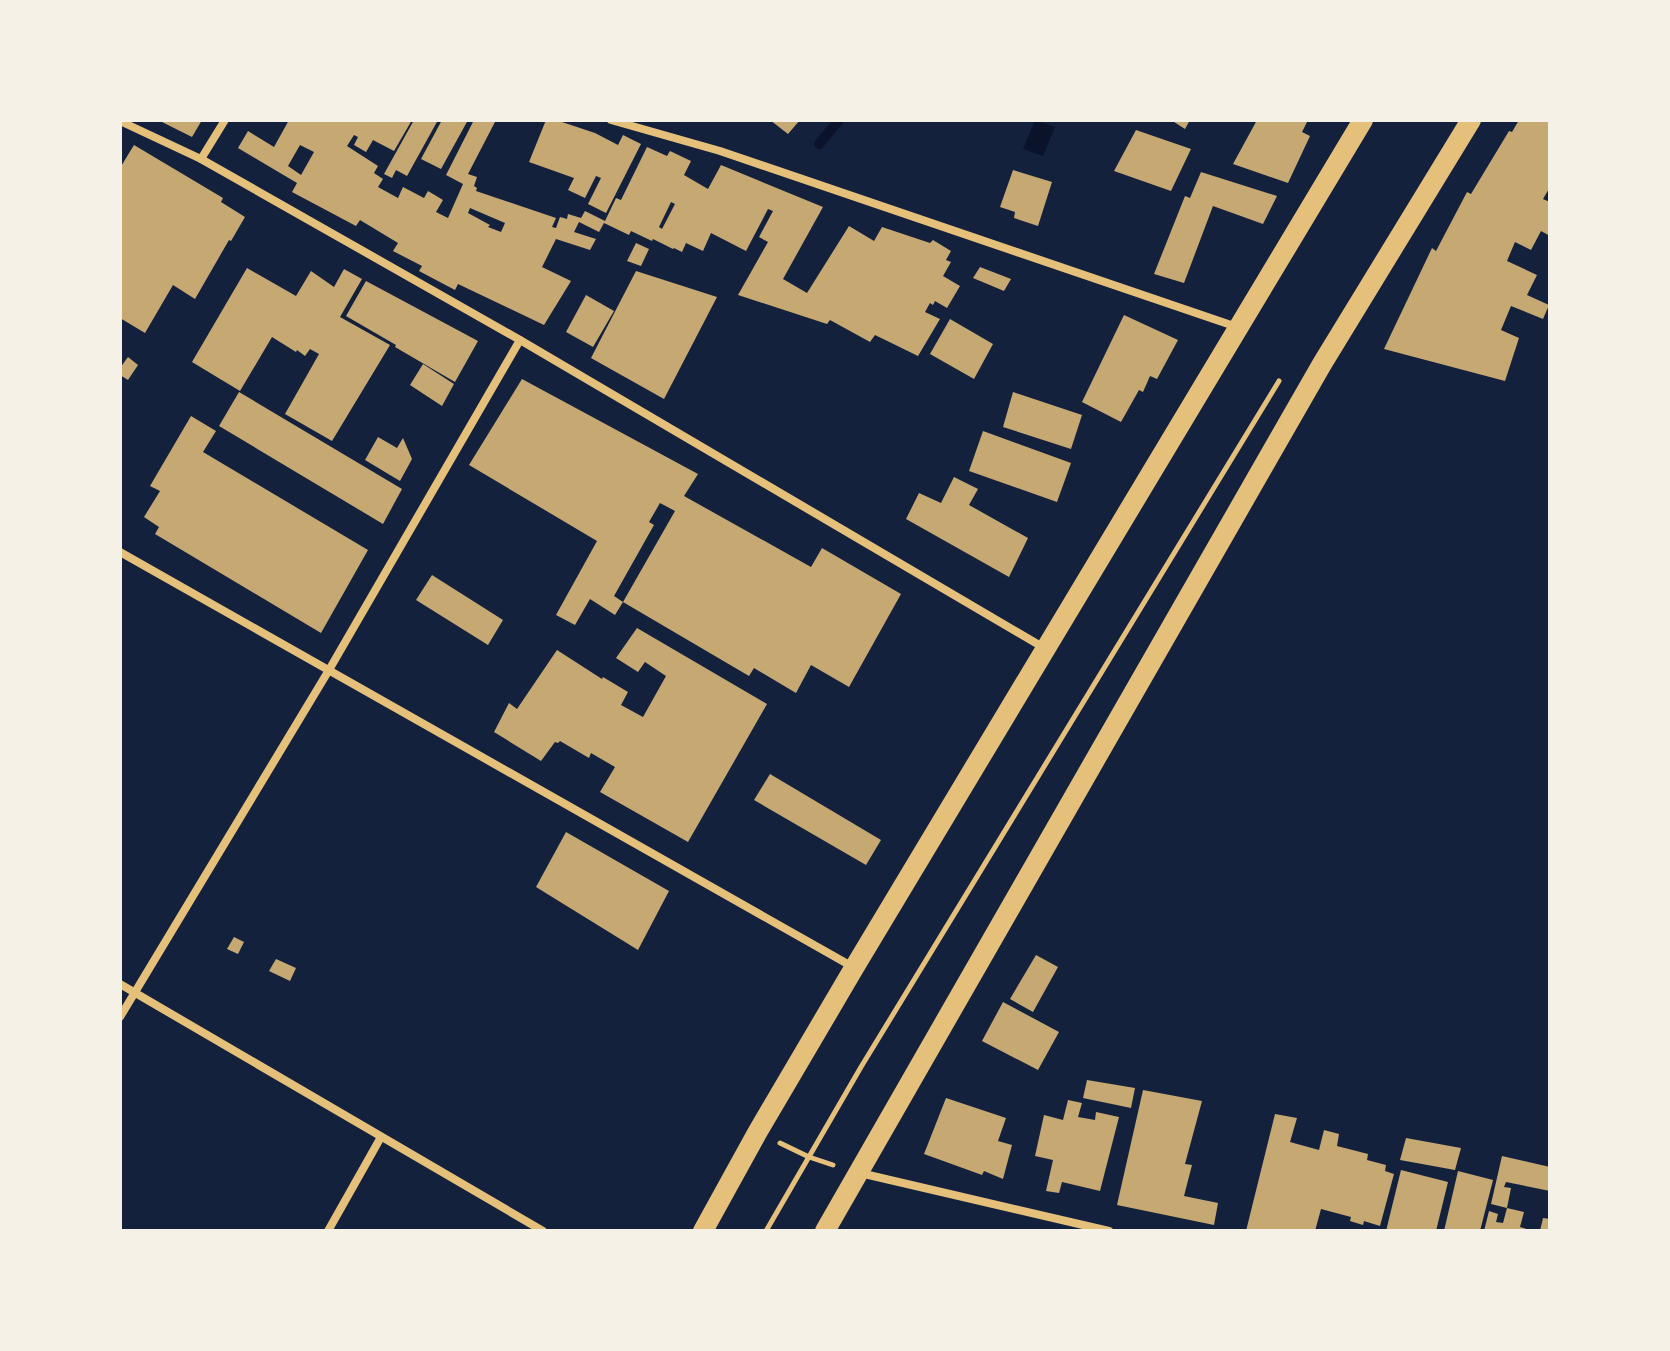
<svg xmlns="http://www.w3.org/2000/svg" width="1670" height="1351" viewBox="0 0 1670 1351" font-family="'Golos Text',sans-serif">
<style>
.water{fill:#0b132b}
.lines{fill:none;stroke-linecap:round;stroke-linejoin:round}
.stream{stroke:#0b132b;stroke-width:10}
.building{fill:#c6a872;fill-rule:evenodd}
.path{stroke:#e5c07b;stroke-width:5}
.minor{stroke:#e5c07b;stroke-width:8}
.primary{stroke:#e5c07b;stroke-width:20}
</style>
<rect width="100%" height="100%" fill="#14213d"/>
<path class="water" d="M1035,120L1055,127L1043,156L1023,149Z"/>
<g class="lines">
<path class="stream" d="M819,144L839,120"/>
</g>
<g class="building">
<path d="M158,120H202L192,137Z"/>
<path d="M289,120H412L394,151L373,140L366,152L354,145L358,137L354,135L347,146L378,166L374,173L383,179L378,187L398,198L403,187L424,198L428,191L443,200L436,212L448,218L463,184L446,175L474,120H496L468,174L477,177L474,186L477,188L476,191L556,218L552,227L556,228L560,217L567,219L568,214L581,218L585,211L605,221L616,198L621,200L647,147L667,156L670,151L691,161L684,175L708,189L721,165L823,207L783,279L807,293L849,226L874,241L882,227L930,243L933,240L951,251L946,260L951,262L943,276L960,286L947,308L935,301L933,305L930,303L925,312L940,319L918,356L875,335L870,342L830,320L827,324L738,295L768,242L759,237L773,211L768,209L746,251L711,233L703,251L686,243L682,252L674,248L673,249L653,239L652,241L631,231L629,235L604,223L599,232L579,222L574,232L596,239L590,250L556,239L542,267L571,281L544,325L458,284L455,290L419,271L422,266L393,251L398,243L360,220L356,226L292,192L297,183L238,148L248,131L274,147ZM300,145L314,152L301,175L288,166ZM671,202L675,204L662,229L659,227ZM470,208L505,223L501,232L488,227L490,225L468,213Z"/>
<path d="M414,120H438L407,176L396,170L392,178L384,174Z"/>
<path d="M442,120H468L441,169L421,159Z"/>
<path d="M546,120H556L595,133L618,145L623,135L641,144L606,213L588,204L601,178L596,176L585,198L568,190L574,178L529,162Z"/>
<path d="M770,120H800L788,134Z"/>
<path d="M1171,120H1190L1185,129Z"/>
<path d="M1257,120H1308L1302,132L1310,136L1288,183L1233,164Z"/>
<path d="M1519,120H1550V187L1543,199L1550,202V236L1541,231L1531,250L1515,242L1507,261L1537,275L1527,295L1549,305L1543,319L1511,306L1501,330L1519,338L1505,381L1384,349L1432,248L1436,251L1467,192L1471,194L1509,131L1512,132Z"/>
<path d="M1136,130L1191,149L1171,191L1114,171Z"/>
<path d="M134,145L223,198L221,202L245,217L231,241L229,240L195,299L173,285L145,333L120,318V168Z"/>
<path d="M1013,170L1052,182L1038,226L1014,218L1015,212L1000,207Z"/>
<path d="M1201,172L1277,196L1263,224L1213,206L1184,283L1154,274L1185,196L1190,198Z"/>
<path d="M636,243L649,249L641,266L627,261Z"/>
<path d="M980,267L1011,279L1004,291L973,278Z"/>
<path d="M247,268L296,296L311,271L334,287L344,269L362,279L340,317L390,345L332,441L285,414L319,354L310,349L305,356L297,350L296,352L272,337L240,391L192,362Z"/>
<path d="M636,271L717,297L664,399L591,358Z"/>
<path d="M366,281L478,341L455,382L395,347L396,345L346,316Z"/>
<path d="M586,295L614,311L593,347L566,332Z"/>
<path d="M1124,315L1178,340L1157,379L1150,376L1143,392L1139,390L1121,422L1082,402Z"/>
<path d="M950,319L993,344L974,379L930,354Z"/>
<path d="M128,357L138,365L128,380L120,375V368Z"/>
<path d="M423,364L454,384L442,406L410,385Z"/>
<path d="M522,379L698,474L684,496L811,567L822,548L901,594L849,687L811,665L796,693L754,668L749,676L623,602L615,615L590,599L575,625L556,615L597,541L469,465ZM660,503L675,511L623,602L614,596L654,525L649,522Z"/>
<path d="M239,392L402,489L383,524L219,426Z"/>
<path d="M1013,392L1082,415L1071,449L1003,427Z"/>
<path d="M191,416L216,431L203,452L368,550L321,633L155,534L159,527L144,517L160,491L150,486Z"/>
<path d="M983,431L1071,463L1057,502L969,471Z"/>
<path d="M378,437L397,448L403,438L412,459L400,481L365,460Z"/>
<path d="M954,477L978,489L969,505L1028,538L1009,577L906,519L919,493L941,503Z"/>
<path d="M432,575L503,620L488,645L416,600Z"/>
<path d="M637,628L767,704L688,842L600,792L615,767L591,753L589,758L560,741L558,743L555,742L541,761L494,732L509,703L517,709L557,650L602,679L603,677L628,692L621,705L643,717L666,676L645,662L638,672L616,658Z"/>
<path d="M770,774L881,840L866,865L754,800Z"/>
<path d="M566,832L669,891L638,950L536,887Z"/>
<path d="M234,937L244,942L238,954L227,949Z"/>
<path d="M1036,955L1058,967L1033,1012L1010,999Z"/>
<path d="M276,959L296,968L290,981L269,971Z"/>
<path d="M1003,1002L1059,1032L1038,1070L982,1041Z"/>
<path d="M1087,1080L1135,1088L1131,1108L1083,1098Z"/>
<path d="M1143,1090L1202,1101L1185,1164L1192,1165L1184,1196L1218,1203L1214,1225L1117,1205Z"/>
<path d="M946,1098L1006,1118L998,1141L1012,1145L1003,1179L984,1171L982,1175L924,1154Z"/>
<path d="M1068,1100L1082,1103L1078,1117L1095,1120L1096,1112L1119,1117L1100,1191L1062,1182L1059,1193L1046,1191L1053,1160L1035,1156L1044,1115L1063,1120Z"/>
<path d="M1275,1114L1297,1118L1290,1142L1319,1150L1324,1130L1339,1134L1337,1146L1368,1154L1367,1160L1386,1165L1385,1171L1394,1174L1380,1226L1364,1221L1363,1225L1350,1221L1351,1217L1321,1209L1315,1231H1246Z"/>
<path d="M1406,1138L1461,1148L1455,1170L1400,1160Z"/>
<path d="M1502,1156L1550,1167V1191L1506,1182L1504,1187L1511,1188L1507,1208L1491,1204Z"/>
<path d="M1401,1170L1448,1182L1436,1231H1386Z"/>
<path d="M1458,1171L1493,1180L1480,1231H1444Z"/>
<path d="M1507,1208L1524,1212L1520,1227L1533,1231H1484L1489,1211L1498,1214L1496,1222L1503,1223Z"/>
<path d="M1543,1218L1550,1219V1231H1540Z"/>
</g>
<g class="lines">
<g class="path">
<path d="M780,1143L809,1157L833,1165"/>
<path d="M766,1231L861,1067L1279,381"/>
</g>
<g class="minor">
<path d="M611,120L720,151L1237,327"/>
<path d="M120,121L201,159L520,340L1046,649"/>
<path d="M201,159L225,120"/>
<path d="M120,552L853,967"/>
<path d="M120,984L543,1231"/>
<path d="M120,1017L329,670L520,340"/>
<path d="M860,1173L1109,1231"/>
<path d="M328,1231L381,1137"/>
</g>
<g class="primary">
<path d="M703,1231L757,1133L854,968L1363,120"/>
<path d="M825,1231L1322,364L1471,120"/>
</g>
</g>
<rect width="1670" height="1351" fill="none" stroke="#f6f1e7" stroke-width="244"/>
</svg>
